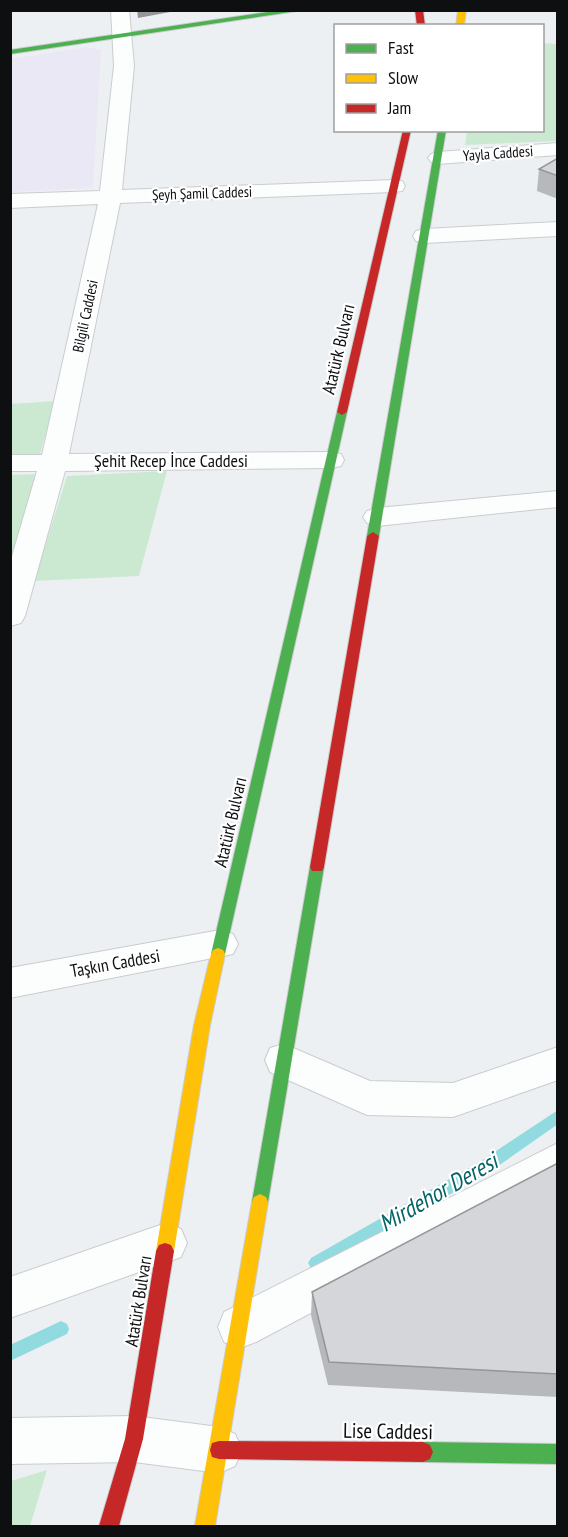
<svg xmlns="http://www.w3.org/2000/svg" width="568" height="1537" viewBox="0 0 568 1537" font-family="'PT Sans Narrow',sans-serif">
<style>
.education{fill:#ebe8f5}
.green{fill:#cbe9d0}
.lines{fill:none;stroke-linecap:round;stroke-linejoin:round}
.stream{fill:#91dadf;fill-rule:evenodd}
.street-casing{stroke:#caccce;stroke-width:2}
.fast-casing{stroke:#caccce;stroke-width:2}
.slow-casing{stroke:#caccce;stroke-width:2}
.jam-casing{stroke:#caccce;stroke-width:2}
.street{fill:#fcfdfd;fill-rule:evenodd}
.fast{fill:#4caf50;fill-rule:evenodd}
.slow{fill:#ffc107;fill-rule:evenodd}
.jam{fill:#c62828;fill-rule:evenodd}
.wall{fill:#b6b8bb}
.shaded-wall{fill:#949698}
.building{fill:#d4d6d9;stroke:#949698;stroke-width:1.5}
.labels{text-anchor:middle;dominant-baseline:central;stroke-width:4.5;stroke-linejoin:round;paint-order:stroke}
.far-street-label{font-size:15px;fill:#0e0f11;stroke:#fff}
.street-label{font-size:18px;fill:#0e0f11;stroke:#fff}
.near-street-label{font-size:21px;fill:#0e0f11;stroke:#fff}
.near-water-label{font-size:24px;font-style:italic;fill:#056368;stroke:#fff}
</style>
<rect width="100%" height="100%" fill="#edf0f3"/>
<path class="education" d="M86,47L101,50L93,188L11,192V59Z"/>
<g class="green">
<path d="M543,43L557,44V141L465,145L467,131L542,130Z"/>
<path d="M55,401L40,454L11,455L10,404Z"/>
<path d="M167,471L139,576L34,581L67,476Z"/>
<path d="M39,474L10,566V475Z"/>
<path d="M47,1470L30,1526H11V1481Z"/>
</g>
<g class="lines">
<g class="stream">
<path d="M558,1110V1124L491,1171L321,1268L316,1270L311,1268L308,1263L311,1258L481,1161Z"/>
<path d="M61,1321L67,1324L69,1329L67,1334L10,1361V1345Z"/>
</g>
<defs>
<g id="street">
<path d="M111,10H129L134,66L122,190L394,180L402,181L405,186L402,191L394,192L120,203L69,454L331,452L341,454L344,460L341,466L331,468L65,471L25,616L21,623L10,626V563L37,471H10V455H42L98,204L10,208V194L100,191L114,66Z"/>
<path d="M558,143V155L438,164L431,162L428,158L431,154L438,152Z"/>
<path d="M558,222V236L424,243L416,241L413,236L416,231L424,229Z"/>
<path d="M558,491V507L377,526L367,523L363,517L367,511L377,508Z"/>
<path d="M220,930L233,934L238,944L233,954L10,998V968Z"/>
<path d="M284,1044L370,1081L453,1083L558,1047V1080L453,1117L367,1115L270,1072L265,1060L270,1048Z"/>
<path d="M558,1143V1182L256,1342L240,1348L224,1342L218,1327L224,1312Z"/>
<path d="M166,1223L181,1229L187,1243L181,1257L10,1318V1277Z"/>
<path d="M134,1416L219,1427L235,1434L242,1450L235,1466L219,1473L134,1462L10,1464V1418Z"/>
</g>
<g id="fast">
<path d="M282,10H304L10,54V50Z"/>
<path d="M438,130H446L379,536L373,540L367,536Z"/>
<path d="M342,409L347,412L225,954L223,958L218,960L213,958L211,954L337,412Z"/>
<path d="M317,862L322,863L324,867L268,1202L266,1207L260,1210L254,1207L252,1202L310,867L312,863Z"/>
<path d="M423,1442L558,1444V1464L423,1462L416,1459L413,1452L416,1445Z"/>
</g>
<g id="slow">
<path d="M458,10H466L464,26H456Z"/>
<path d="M218,948L223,950L225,954L210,1025L174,1251L171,1257L165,1259L159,1257L156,1251L194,1025L211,954L213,950Z"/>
<path d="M260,1194L266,1197L268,1202L215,1526H195L252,1202L254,1197Z"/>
</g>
<g id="jam">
<path d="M415,10H423L425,26H417Z"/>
<path d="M403,130H411L347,412L342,415L337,412Z"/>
<path d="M373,532L379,536L324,867L322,871H312L310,867L367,536Z"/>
<path d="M165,1243L171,1245L174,1251L143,1439L119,1526H99L125,1439L156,1251L159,1245Z"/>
<path d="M219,1441L423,1442L430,1445L433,1452L430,1459L423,1462L219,1459L212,1457L210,1450L212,1443Z"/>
</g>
</defs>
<use href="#street" class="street-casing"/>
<use href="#fast" class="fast-casing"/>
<use href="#slow" class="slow-casing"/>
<use href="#jam" class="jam-casing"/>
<use href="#street" class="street"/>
<use href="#fast" class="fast"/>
<use href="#slow" class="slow"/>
<use href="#jam" class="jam"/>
</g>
<g class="wall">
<path d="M558,158V199L537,191L539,169Z"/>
<path d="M558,1163V1397L328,1385L311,1315L312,1292Z"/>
</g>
<path class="shaded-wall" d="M137,10H181L138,18Z"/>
<g class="building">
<path d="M558,158V176L539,169Z"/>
<path d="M558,1163V1374L329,1362L312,1292Z"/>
</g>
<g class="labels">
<g class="far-street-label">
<text transform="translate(498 153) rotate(-4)">Yayla Caddesi</text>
<text transform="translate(202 193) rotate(-2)">Şeyh Şamil Caddesi</text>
<text transform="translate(85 316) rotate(-78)">Bilgili Caddesi</text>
</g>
<g class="street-label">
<text transform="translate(338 349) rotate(-77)">Atatürk Bulvarı</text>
<text x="171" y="460">Şehit Recep İnce Caddesi</text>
<text transform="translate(230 822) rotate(-77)">Atatürk Bulvarı</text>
<text transform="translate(115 963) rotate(-10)">Taşkın Caddesi</text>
<text transform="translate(138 1301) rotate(-81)">Atatürk Bulvarı</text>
</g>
<g class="near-street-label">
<text transform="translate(388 1431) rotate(1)">Lise Caddesi</text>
</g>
<g class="near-water-label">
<text transform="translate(438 1192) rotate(-30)">Mirdehor Deresi</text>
</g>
</g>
<rect width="568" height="1537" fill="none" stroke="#0e0f11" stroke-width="24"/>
<rect x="334" y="24" width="210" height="108" fill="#ffffff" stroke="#9f9fa0" stroke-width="1.5"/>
<rect x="346" y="44" width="30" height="9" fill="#4caf50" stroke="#9f9fa0" stroke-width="1.5"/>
<text x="388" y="54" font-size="18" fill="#0e0f11">Fast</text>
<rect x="346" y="74" width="30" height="9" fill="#ffc107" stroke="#9f9fa0" stroke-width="1.5"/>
<text x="388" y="84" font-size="18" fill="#0e0f11">Slow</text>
<rect x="346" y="104" width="30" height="9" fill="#c62828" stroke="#9f9fa0" stroke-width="1.5"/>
<text x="388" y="114" font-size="18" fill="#0e0f11">Jam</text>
</svg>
